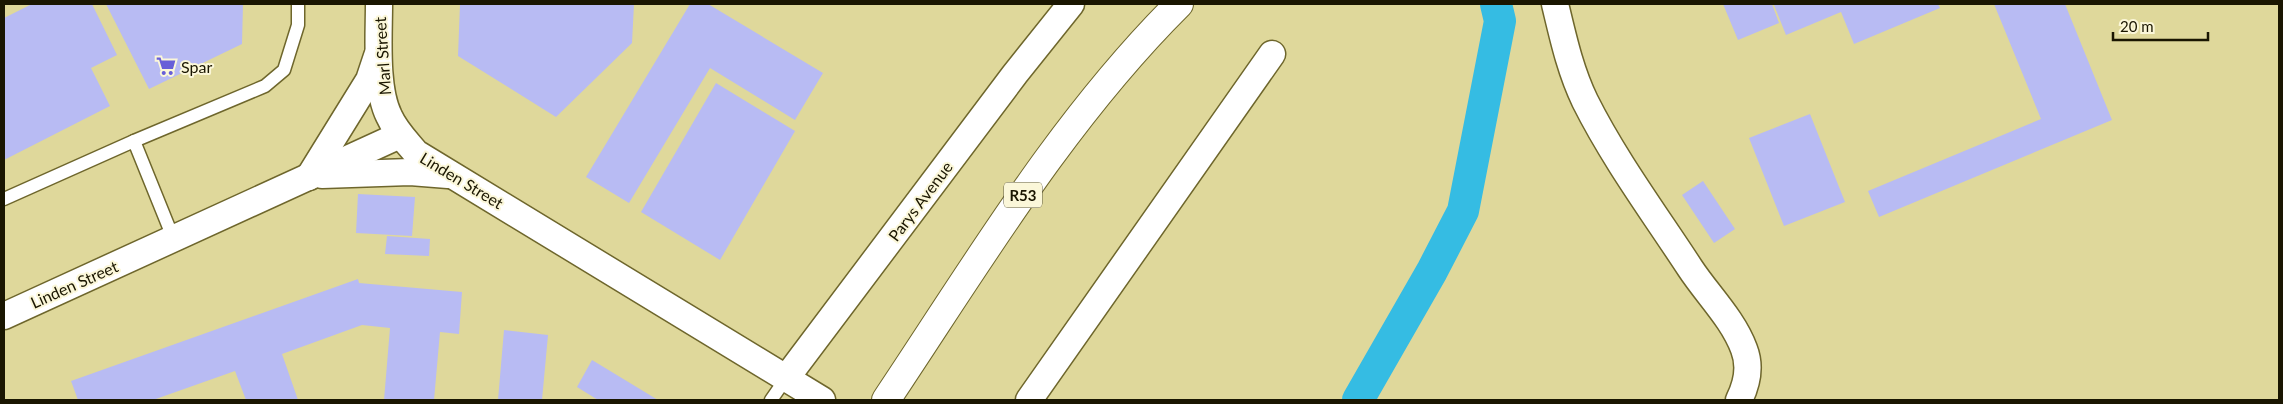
<svg xmlns="http://www.w3.org/2000/svg" width="2283" height="404" viewBox="0 0 2283 404" font-family="Lato,sans-serif">
<style>
.lines{fill:none;stroke-linecap:round;stroke-linejoin:round}
.canal{stroke:#35bce3;stroke-width:32}
.building{fill:#b8bbf3}
.service-casing{stroke:#6e662c;stroke-width:15}
.minor-casing{stroke:#6e662c;stroke-width:29}
.primary-casing{stroke:#6e662c;stroke-width:30}
.service{stroke:#fff;stroke-width:12}
.minor{stroke:#fff;stroke-width:26}
.primary{stroke:#fff;stroke-width:28}
.labels{text-anchor:middle;dominant-baseline:central;stroke-width:4;stroke-linejoin:round;paint-order:stroke}
.shield{fill:#fbf7d9;stroke:#5e5a42;stroke-width:1}
.shield-label{font-size:15px;font-weight:bold;fill:#1a1601}
.street-label{font-size:16px;fill:#1a1601;stroke:#fbf7d9}
.poi-label{font-size:16px;fill:#1a1601;stroke:#fbf7d9;text-anchor:start}
</style>
<rect width="100%" height="100%" fill="#dfd89b"/>
<g class="lines">
<path class="canal" d="M1358,400L1432,271L1463,211L1500,21L1496,4"/>
</g>
<g class="building">
<path d="M32,4H92L117,55L91,68L110,106L4,160V18Z"/>
<path d="M106,4H243L242,44L149,89Z"/>
<path d="M460,4H634L632,43L556,117L458,56Z"/>
<path d="M690,4H708L823,73L795,120L710,68L629,203L586,177Z"/>
<path d="M1723,4H1772L1779,23L1738,40Z"/>
<path d="M1777,4H1938L1940,8L1854,44L1841,12L1786,35L1774,5Z"/>
<path d="M1994,4H2065L2112,120L1879,217L1868,191L2041,119Z"/>
<path d="M716,83L795,131L720,260L641,212Z"/>
<path d="M1810,114L1845,202L1784,226L1749,138Z"/>
<path d="M1703,181L1735,229L1714,243L1682,195Z"/>
<path d="M358,194L415,197L412,236L356,233Z"/>
<path d="M387,236L430,239L429,256L385,254Z"/>
<path d="M358,279L359,283L462,292L459,334L440,332L434,400H384L390,328L362,325L282,354L298,400H246L235,371L153,400H78L71,381Z"/>
<path d="M504,330L548,335L542,400H498Z"/>
<path d="M592,360L658,400H598L577,387Z"/>
</g>
<g class="lines">
<defs>
<g id="service">
<path d="M134,141L265,86L284,70L298,25V4"/>
<path d="M4,199L134,141L174,240"/>
<path d="M771,400L787,377"/>
</g>
<g id="minor">
<path d="M379,4C379,35 375,88 389,116C395,130 406,141 416,153L822,400"/>
<path d="M1555,4C1563,37 1570,70 1585,101C1614,159 1654,213 1690,268C1707,294 1733,319 1744,349C1751,367 1747,384 1739,400"/>
<path d="M322,175L410,172L448,175"/>
<path d="M309,177L369,80L377,56"/>
<path d="M4,316L400,135"/>
<path d="M787,377L1015,74L1071,4"/>
<path d="M1029,400L1272,54"/>
</g>
<path id="primary" d="M886,400C977,264 1062,120 1179,4"/>
</defs>
<use href="#service" class="service-casing"/>
<use href="#minor" class="minor-casing"/>
<use href="#primary" class="primary-casing"/>
<use href="#service" class="service"/>
<use href="#minor" class="minor"/>
<use href="#primary" class="primary"/>
</g>
<defs>
<symbol id="supermarket-bare" viewBox="-9 -9 18 18"><path d="M-6-5.5h2.5l.6 2H6L4.5 2H-2.5L-4.4-4H-6ZM-1.5 3.2a1.3 1.3 0 1 0 .1 0ZM3 3.2a1.3 1.3 0 1 0 .1 0Z" fill="#685fd8" stroke="#fbf7d9" stroke-width="2.5" paint-order="stroke"/></symbol>
</defs>
<g fill-rule="evenodd">
<use href="#supermarket-bare" x="152" y="52" width="28" height="28"/>
</g>
<g class="labels">
<rect class="shield" x="1004" y="182.5" width="38" height="25" rx="4"/>
<g class="shield-label">
<text x="1023" y="195">R53</text>
</g>
<g class="street-label">
<text transform="translate(382 56) rotate(-94)">Marl Street</text>
<text transform="translate(462 180) rotate(31)">Linden Street</text>
<text transform="translate(920 201) rotate(-53)">Parys Avenue</text>
<text transform="translate(74 284) rotate(-24)">Linden Street</text>
</g>
<g class="poi-label">
<text x="181" y="66">Spar</text>
</g>
</g>
<rect width="2283" height="404" fill="none" stroke="#1a1601" stroke-width="10"/>
<path d="M2113 32v8h95v-8" fill="none" stroke="#1a1601" stroke-width="2.5"/>
<text x="2120" y="32" font-size="15" fill="#1a1601" stroke="#fbf7d9" stroke-width="4" paint-order="stroke">20 m</text>
</svg>
